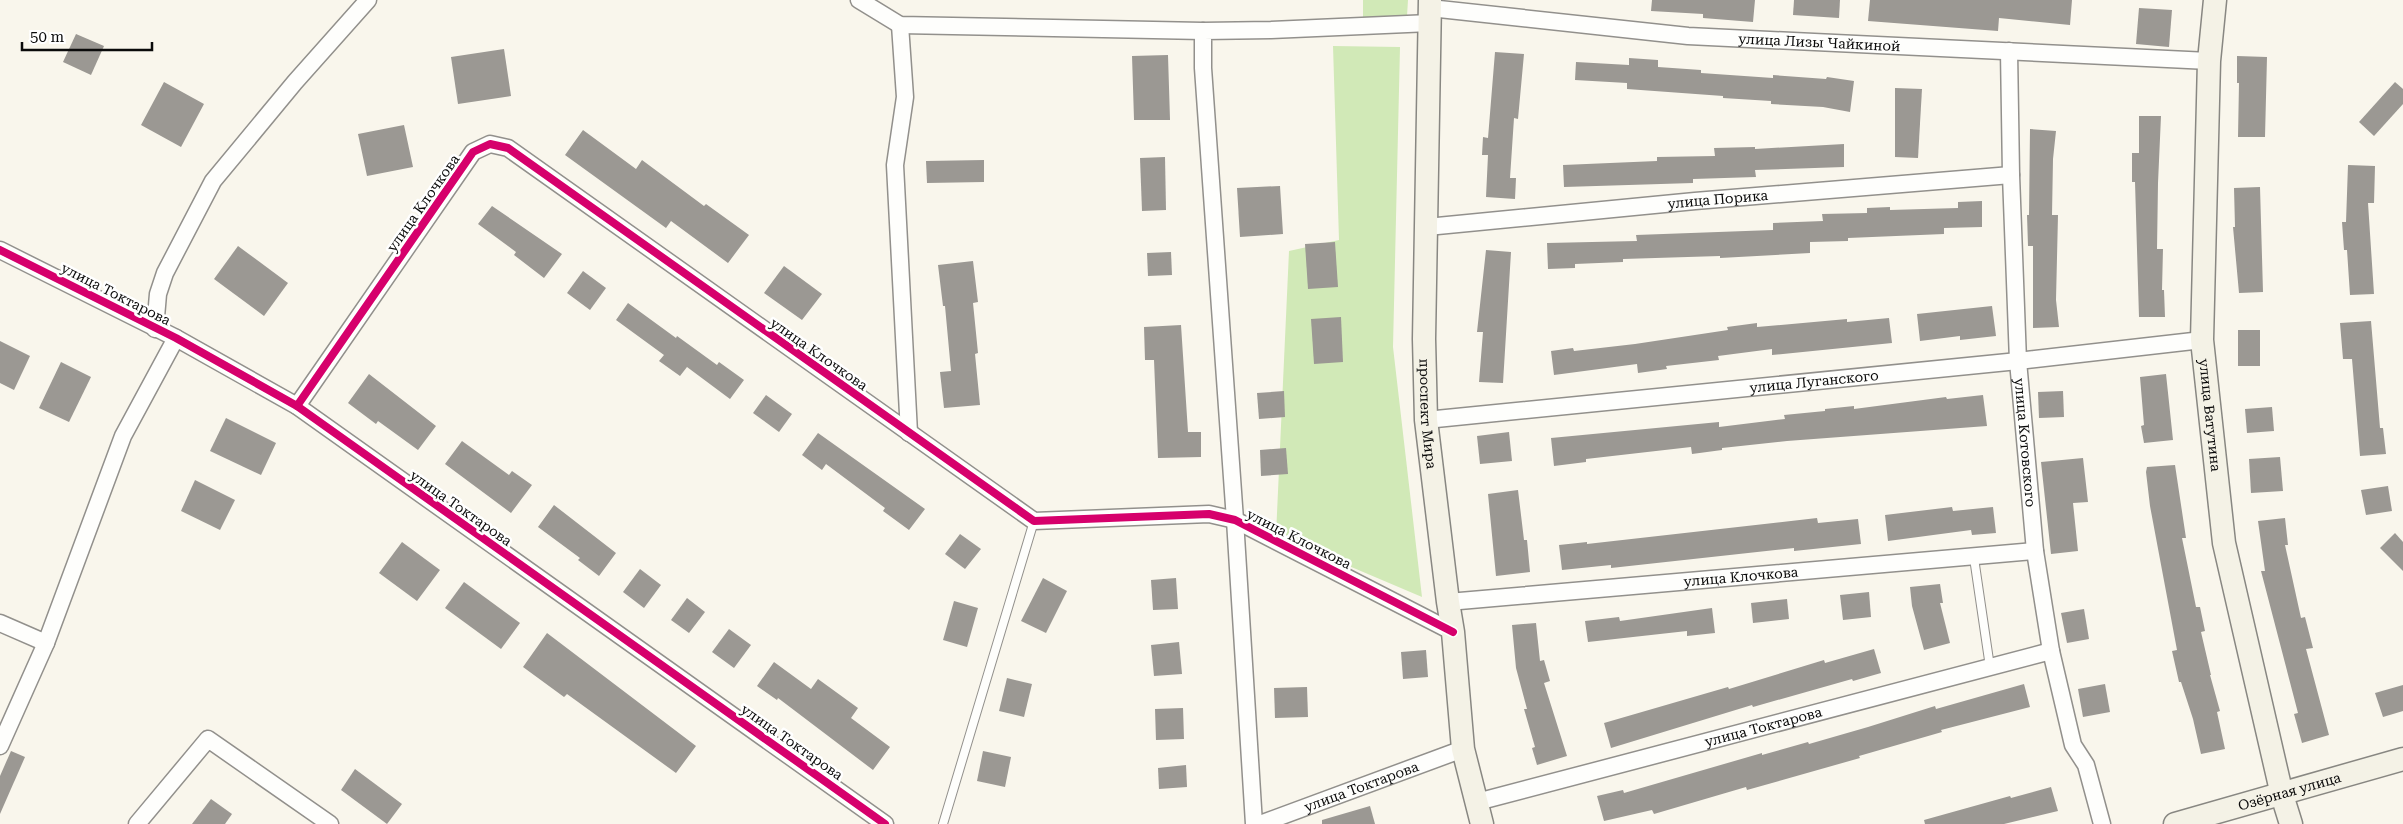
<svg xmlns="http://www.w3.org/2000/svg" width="2403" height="824" viewBox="0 0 2403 824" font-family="'Roboto Serif',serif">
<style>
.forest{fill:#d1e9b7}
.building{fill:#9b9893}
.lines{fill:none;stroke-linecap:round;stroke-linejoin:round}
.lane-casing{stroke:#92908c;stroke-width:10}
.street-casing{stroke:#92908c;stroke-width:19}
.secondary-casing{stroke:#888782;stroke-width:25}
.lane{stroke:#fefefc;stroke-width:8}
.street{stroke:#fefefc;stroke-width:16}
.secondary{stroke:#f4f2e6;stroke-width:22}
.cycleway-casing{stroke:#fff;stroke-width:11}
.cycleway{stroke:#d6006c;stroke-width:8}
.labels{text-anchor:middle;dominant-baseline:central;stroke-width:5;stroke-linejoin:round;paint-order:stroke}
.street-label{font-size:14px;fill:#0a0a0a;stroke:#fff}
</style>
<rect width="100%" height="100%" fill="#f9f6ec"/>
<g class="forest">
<path d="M1363,0H1408L1407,16L1363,19Z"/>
<path d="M1333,46L1400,47L1393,347L1422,597L1276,535L1289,251L1339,240Z"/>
</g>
<g class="building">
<path d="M1652,0H1755L1753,22L1703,18V14L1651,11Z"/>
<path d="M1794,0H1840L1839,18L1793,15Z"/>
<path d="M1870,0H2072L2070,25L1999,18L1998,31L1868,21Z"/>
<path d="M2139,8L2172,10L2169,47L2136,44Z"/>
<path d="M76,34L104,46L91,75L63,62Z"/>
<path d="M504,49L511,96L458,104L451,57Z"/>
<path d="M1495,52L1524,54L1518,119L1514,118L1510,178H1516L1515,199L1486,197L1488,155H1482L1483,137L1488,138Z"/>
<path d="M1168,55L1170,120H1134L1132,56Z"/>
<path d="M2237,56L2267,57L2265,137H2238L2239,83H2237Z"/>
<path d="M1629,58L1658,60V67L1701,70V73L1773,78V75L1826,79L1827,77L1854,81L1850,112L1823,107L1771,104V101L1723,98V96L1627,89V83L1575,80L1576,62L1629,65Z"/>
<path d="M164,82L204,104L181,147L141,125Z"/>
<path d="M2395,82L2403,89V104L2374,136L2359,122Z"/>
<path d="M1895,88L1922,89L1918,158L1895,157Z"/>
<path d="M2139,116H2161L2158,183L2157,249H2163L2162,290H2164L2165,317H2139L2135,182H2132V153H2139Z"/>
<path d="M404,125L413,167L367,176L358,134Z"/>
<path d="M2030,129L2056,131L2053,159L2052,215H2058L2056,300L2059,327L2033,328V246H2028L2027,215H2029Z"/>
<path d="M583,130L636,169L642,160L704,206L706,204L749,235L728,263L671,221L666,228L565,155Z"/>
<path d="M1844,144V167L1755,170L1756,177L1693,179V183L1564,187L1563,165L1657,161V157L1715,156L1714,148L1755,147V149Z"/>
<path d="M1165,157L1166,210L1142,211L1140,158Z"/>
<path d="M984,160V182L927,183L926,161Z"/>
<path d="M2348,165L2375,166L2374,203H2368L2374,294L2350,295L2347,250H2344L2342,222H2346Z"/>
<path d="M1280,186L1283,234L1240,237L1237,188Z"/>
<path d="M2260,187L2263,292L2239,293L2233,227H2235L2234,188Z"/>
<path d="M1982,201V227L1944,228V234L1848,238V241L1810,242V253L1720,258V256L1623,259V262L1575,264V268L1548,269L1547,243L1637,241L1636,235L1773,230V223L1823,221L1822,214L1867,213V208L1890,207V210L1958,208V202Z"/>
<path d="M492,206L562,254L544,278L514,255L516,252L478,224Z"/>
<path d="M1335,242L1338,287L1308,289L1305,244Z"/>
<path d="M238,246L288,283L264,316L214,279Z"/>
<path d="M1486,250L1511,252L1503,383L1479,382L1483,332H1477Z"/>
<path d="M1171,252L1172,275L1148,276L1147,253Z"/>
<path d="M973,261L978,302L973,303L978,353L975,354L980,405L944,408L940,372L951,371L945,306H943L938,265Z"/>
<path d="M784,266L822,294L802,320L764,293Z"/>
<path d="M583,271L606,288L590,310L567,293Z"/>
<path d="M628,303L676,338L677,336L717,365L719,362L744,380L730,399L687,367L680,376L659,361L664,355L616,320Z"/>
<path d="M1992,306L1996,336L1960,340V336L1920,341L1917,314Z"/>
<path d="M1341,317L1343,362L1314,364L1311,319Z"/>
<path d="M1889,318L1892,343L1772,355V349L1718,356L1719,360L1666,366L1667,369L1638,373L1637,364L1554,375L1551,351L1573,348L1574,351L1635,344L1728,330L1727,327L1757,323V327L1847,319V322Z"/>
<path d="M2371,321L2380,428H2383L2386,454L2360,456L2352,359H2343L2340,323Z"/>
<path d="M1181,325L1188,432H1201V457L1158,458L1154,360H1145L1144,327Z"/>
<rect x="2238" y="330" width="22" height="36"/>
<path d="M0,341L30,356L14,390L0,383Z"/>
<path d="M61,362L91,377L69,422L39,408Z"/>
<path d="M369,374L436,426L418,450L378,421L376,424L348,403Z"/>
<path d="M2166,374L2173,440L2144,443L2141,426L2144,425L2140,377Z"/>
<path d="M1284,391L1285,417L1259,419L1257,393Z"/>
<path d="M2063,391L2064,417L2039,418L2038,392Z"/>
<path d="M766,395L792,414L779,432L753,413Z"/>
<path d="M1983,395L1987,426L1787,441L1722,448V450L1692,454L1691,447L1586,459V462L1554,466L1551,438L1719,422V427L1785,419L1784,415L1825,411V409L1854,406V409L1946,397L1947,399Z"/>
<path d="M2272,407L2274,431L2247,433L2245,409Z"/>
<path d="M226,418L276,443L261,475L210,451Z"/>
<path d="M1509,432L1512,461L1480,464L1477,436Z"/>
<path d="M818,433L925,509L909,530L883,511L885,508L826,464L822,470L802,455Z"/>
<path d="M462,441L509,475L512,471L532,485L511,513L445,464Z"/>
<path d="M1286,448L1288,474L1261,476L1260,450Z"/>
<path d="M2280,457L2283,491L2251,493L2249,459Z"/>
<path d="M2083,458L2088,502L2073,503L2078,551L2051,554L2041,462Z"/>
<path d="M2175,465L2186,538H2182L2196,607H2200L2205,631L2201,632L2211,675H2210L2220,711L2217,712L2225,749L2201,754L2193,719L2181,682H2179L2172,651L2177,650L2150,506L2146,472L2147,467Z"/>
<path d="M195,480L235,500L220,530L181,511Z"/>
<path d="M2388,486L2392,511L2366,515L2361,490Z"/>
<path d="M1518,490L1524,540H1527L1530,572L1496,576L1488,494Z"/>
<path d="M554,505L616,553L599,576L578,560L580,558L538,527Z"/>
<path d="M1952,507L1953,511L1993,507L1996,533L1972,535L1971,530L1888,541L1885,515Z"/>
<path d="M1817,518L1818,523L1858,519L1861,544L1794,551V548L1611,568V565L1562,570L1559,545L1587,542V544Z"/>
<path d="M2285,518L2288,545H2285L2301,618L2305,617L2313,648L2306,649L2329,735L2302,743L2294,714L2298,713L2261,571H2265L2258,521Z"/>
<path d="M2395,533L2403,542V571L2380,548Z"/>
<path d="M960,534L981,549L965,569L945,554Z"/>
<path d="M402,542L440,570L417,601L379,573Z"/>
<path d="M640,569L661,585L644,608L623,592Z"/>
<path d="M1043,578L1067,591L1046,633L1021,621Z"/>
<path d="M1176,578L1178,609L1153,610L1151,580Z"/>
<path d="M464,582L520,623L501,649L445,608Z"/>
<path d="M1940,584L1943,603H1940L1950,643L1924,650L1912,606L1910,587Z"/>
<path d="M1869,592L1871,617L1843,620L1840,595Z"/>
<path d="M687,598L705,612L689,633L671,620Z"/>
<path d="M1787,599L1789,619L1753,623L1751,603Z"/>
<path d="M954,601L978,608L967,647L943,640Z"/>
<path d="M1712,608L1715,633L1687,636V631L1588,642L1585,621L1619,617L1620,621Z"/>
<path d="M2084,609L2089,639L2067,643L2061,613Z"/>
<path d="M1536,623L1540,661L1544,660L1550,681L1544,683L1567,756L1537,765L1532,748L1535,747L1524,709H1527L1516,668L1512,625Z"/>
<path d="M729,629L751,645L734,668L712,652Z"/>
<path d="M547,633L696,746L676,773L567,694L564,697L523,667Z"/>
<path d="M1179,642L1182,674L1154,676L1151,645Z"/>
<path d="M1874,649L1881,673L1853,681L1852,679L1753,707L1752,705L1611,748L1604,723L1728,687L1729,689L1824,660L1825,663Z"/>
<path d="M1426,650L1428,677L1403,679L1401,652Z"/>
<path d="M774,662L811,689L818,679L858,708L851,718L890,747L873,770L778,698L777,700L757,686Z"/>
<path d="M1007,678L1032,684L1024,717L999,711Z"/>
<path d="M2024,684L2030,707L1941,730L1942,732L1859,756L1860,758L1747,790L1746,787L1654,814L1652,810L1604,821L1597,796L1623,790L1624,793L1762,753V755L1808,742L1809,744L1868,727L1935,706L1936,709Z"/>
<path d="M2105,684L2110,712L2083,717L2078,689Z"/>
<path d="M2403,685V711L2383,717L2375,693Z"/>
<path d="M1307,687L1308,717L1275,718L1274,688Z"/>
<path d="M1183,708L1184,739L1156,740L1155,709Z"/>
<path d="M11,751L25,757L0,814V776Z"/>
<path d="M983,751L1011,757L1005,787L977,781Z"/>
<path d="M1186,765L1187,787L1159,789L1158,768Z"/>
<path d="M355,769L402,804L387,824L341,790Z"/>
<path d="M2051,787L2058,811L2004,824H1925L1924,820L2010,796L2011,798Z"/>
<path d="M211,799L232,814L225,824H192Z"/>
<path d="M1370,806L1375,824H1322V820Z"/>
</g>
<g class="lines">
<defs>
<g id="lane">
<path d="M1974,558L1990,667"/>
<path d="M943,824L1034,521"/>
</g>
<g id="street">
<path d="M859,0L900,25L1203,31"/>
<path id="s1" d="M1430,8L1688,36L2209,61"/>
<path d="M900,25L905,97L895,165L909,433"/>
<path id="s2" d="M2009,51L2011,175L2018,361L2035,551L2051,651L2073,745L2086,765L2102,824"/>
<path id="s3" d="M1427,227L1695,201L2011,175"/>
<path d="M0,250L176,338L297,406L885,824"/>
<path d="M155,329L158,294L165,273L213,181L295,82L368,0"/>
<path d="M297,406L473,152L490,144L508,148L1034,521L1209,514L1235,520L1453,632"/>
<path id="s4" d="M1426,420L2018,361L2202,340"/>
<path id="s5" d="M1448,602L2035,551"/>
<path d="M0,623L46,643"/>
<path d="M0,746L46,643L123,436L176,338"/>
<path id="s6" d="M1477,802L2051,651"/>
<path d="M137,824L208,739L330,824"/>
<path d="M1254,824L1235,520L1203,68V31L1271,30L1430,23"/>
<path id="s7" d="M1260,824L1463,749"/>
</g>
<g id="secondary">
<path id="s8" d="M1430,0L1424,339L1426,420L1448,602L1453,632L1463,749L1482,824"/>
<path id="s9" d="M2215,0L2209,61L2202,340L2224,543L2282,795L2291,824"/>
<path id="s10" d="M2175,824L2403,759"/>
</g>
</defs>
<use href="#lane" class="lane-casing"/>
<use href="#street" class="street-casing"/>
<use href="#secondary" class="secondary-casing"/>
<use href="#lane" class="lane"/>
<use href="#street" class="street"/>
<use href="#secondary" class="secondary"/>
<defs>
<g id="cycleway">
<path d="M0,250L176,338L297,406L885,824"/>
<path d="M297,406L473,152L490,144L508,148L1034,521L1209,514L1235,520L1453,632"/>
</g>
</defs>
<use href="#cycleway" class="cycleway-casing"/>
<use href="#cycleway" class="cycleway"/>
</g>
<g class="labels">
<g class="street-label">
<text stroke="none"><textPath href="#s1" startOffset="391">улица Лизы Чайкиной</textPath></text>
<text stroke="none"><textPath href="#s3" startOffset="292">улица Порика</textPath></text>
<text transform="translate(423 203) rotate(-55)">улица Клочкова</text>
<text transform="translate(116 294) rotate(27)">улица Токтарова</text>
<text transform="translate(819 354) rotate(35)">улица Клочкова</text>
<text stroke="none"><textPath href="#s4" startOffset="390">улица Луганского</textPath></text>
<text stroke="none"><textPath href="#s8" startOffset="414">проспект Мира</textPath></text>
<text stroke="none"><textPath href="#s9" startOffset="416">улица Ватутина</textPath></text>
<text stroke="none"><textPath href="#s2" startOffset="392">улица Котовского</textPath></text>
<text transform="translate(461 508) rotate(35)">улица Токтарова</text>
<text transform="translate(1299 539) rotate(27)">улица Клочкова</text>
<text stroke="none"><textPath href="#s5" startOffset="294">улица Клочкова</textPath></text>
<text stroke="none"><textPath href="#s6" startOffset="296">улица Токтарова</textPath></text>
<text transform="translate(792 742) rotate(35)">улица Токтарова</text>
<text stroke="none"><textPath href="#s7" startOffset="108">улица Токтарова</textPath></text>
<text stroke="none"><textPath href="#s10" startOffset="119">Озёрная улица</textPath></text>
</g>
</g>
<path d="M22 42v8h130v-8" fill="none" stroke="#0a0a0a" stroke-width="2.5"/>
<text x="30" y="42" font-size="15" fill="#0a0a0a" stroke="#ffffff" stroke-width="4" paint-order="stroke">50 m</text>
</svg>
